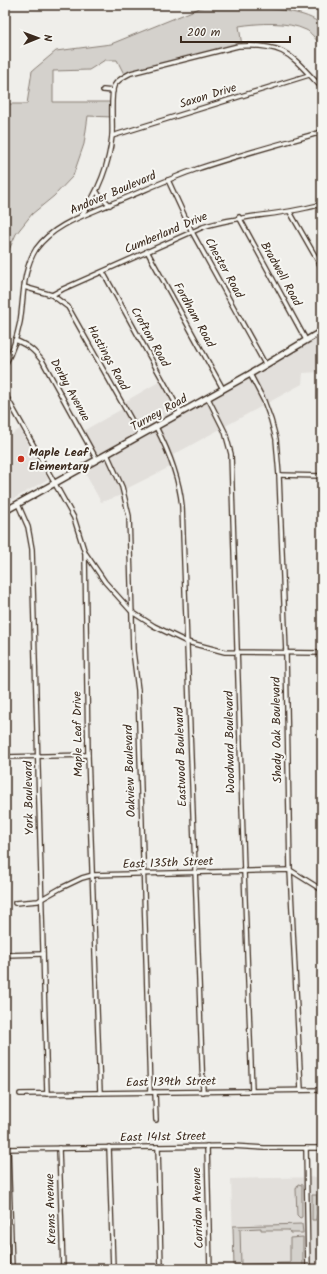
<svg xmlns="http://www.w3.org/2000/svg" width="327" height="1274" viewBox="0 0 327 1274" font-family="Kalam,sans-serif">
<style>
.built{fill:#e2dfdb}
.green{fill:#d4d1cc;stroke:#887e75}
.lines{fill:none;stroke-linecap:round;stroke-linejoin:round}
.minor-casing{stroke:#3b2a1e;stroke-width:6}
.secondary-casing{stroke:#3b2a1e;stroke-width:8}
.minor{stroke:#f6f6f2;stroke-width:3.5}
.secondary{stroke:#f6f6f2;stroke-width:5}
.poi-dot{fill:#c8321e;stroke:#f6f6f2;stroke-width:1.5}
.labels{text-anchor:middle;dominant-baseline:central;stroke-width:4;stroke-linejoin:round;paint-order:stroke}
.street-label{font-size:12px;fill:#3b2a1e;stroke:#f6f6f2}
.poi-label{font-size:12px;font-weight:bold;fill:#3b2a1e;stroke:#f6f6f2;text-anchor:start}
</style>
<rect width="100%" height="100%" fill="#efeeea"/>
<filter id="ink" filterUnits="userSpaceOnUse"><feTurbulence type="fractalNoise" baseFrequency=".025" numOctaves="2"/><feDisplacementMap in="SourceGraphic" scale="8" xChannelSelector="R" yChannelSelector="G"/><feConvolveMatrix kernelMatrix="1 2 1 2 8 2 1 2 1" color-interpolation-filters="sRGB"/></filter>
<g filter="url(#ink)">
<g class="built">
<path d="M322,328V389H320L319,372L303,373L302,384L173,455L176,464L126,489V494L101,502L85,473L99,462L83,431L122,409L119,405L164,379L182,410Z"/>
<path d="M20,429L48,479L5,504V438Z"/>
<path d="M322,1177V1269H234L231,1179Z"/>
</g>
<g class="green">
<path d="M207,5H256L257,7C271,9 317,12 322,28C323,31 322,37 322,40L319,43C315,39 311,32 306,30C288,21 258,23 239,26L242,46L125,76L117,60H105L89,70L53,71V102H112V117L88,116L84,144L73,176L54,196L32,214L16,234L5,259V104H27L32,71L56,51L111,44Z"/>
<path d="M298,1184L302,1185V1217L300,1218L297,1215L296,1189Z"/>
<path d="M312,1195H320L317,1196V1211L319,1212L317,1215L316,1220H312Z"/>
<path d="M302,1224L303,1233H290L289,1230H261V1228L240,1229L241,1264L290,1263V1238L303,1237V1267L234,1269L233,1226Z"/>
</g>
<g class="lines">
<defs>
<g id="minor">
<path d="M103,90L113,91"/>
<path d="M112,136L309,75"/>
<path d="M168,180L192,232L265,364"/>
<path d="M97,192L99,195L110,205"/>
<path d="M290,212L322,268"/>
<path d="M81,216C99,191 109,166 112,136C113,124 110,95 114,86C118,79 125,76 131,73L238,46C287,43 291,56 322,88"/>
<path d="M239,217L306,340"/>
<path d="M147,251L223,389"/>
<path d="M103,272L181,413"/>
<path d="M24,287L52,295L68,307L140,435"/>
<path d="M52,295L63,289L203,227C243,214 282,216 322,204"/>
<path d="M15,340C29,346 34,350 43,362L97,460"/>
<path d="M5,365C12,352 17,337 20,322C24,298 22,271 36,249C54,224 86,215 113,203C141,192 168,179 197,169C238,155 280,144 322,132"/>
<path d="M250,374L264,401L271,420L276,439L279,475L286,653L290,870L301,1090"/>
<path d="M5,394L74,518L85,553L88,755L100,1093"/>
<path d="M208,398L225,432L231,454L244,871L252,1091"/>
<path d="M156,427C169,452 179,477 182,506L203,1092"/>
<path d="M107,454L122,487L129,516L133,651L138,690L150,1092"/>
<path d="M279,475L322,476"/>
<path d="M18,504L28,527L32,549L47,1094"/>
<path d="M86,554L105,582L132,612L154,626L187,642L225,652L322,653"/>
<path d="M5,757L88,755"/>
<path d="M15,903L38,901L61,888L82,878L93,875L290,870L322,890"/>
<path d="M5,955L43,954"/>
<path d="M155,1092L156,1120"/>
<path d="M20,1094L322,1090"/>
<path d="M207,1146L210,1269"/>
<path d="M109,1147L113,1269"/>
<path d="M158,1147L161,1269"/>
<path d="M59,1148L63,1269"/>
<path d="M306,1148L308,1269"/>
<path d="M5,1149L231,1146L264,1148H322"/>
<path d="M8,1149L12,1269"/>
</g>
<path id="secondary" d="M5,511L250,374L322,331"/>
</defs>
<use href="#minor" class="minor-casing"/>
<use href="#secondary" class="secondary-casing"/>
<use href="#minor" class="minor"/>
<use href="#secondary" class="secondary"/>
</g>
</g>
<circle class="poi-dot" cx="21" cy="459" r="4"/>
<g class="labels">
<g class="street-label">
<text transform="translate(208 96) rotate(-17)">Saxon Drive</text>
<text transform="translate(113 193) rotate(-23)">Andover Boulevard</text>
<text transform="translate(166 233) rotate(-23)">Cumberland Drive</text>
<text transform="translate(224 268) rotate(61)">Chester Road</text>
<text transform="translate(281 274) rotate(61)">Bradwell Road</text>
<text transform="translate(194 315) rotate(61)">Fordham Road</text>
<text transform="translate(150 337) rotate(61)">Crofton Road</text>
<text transform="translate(108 358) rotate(61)">Hastings Road</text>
<text transform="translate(70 390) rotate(61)">Derby Avenue</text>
<text transform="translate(159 413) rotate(-29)">Turney Road</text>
<text transform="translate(277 730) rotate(-91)">Shady Oak Boulevard</text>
<text transform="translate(78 734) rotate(-91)">Maple Leaf Drive</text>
<text transform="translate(230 742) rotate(-91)">Woodward Boulevard</text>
<text transform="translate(181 757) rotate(-92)">Eastwood Boulevard</text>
<text transform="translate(130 771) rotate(-92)">Oakview Boulevard</text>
<text transform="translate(29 798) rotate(-91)">York Boulevard</text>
<text transform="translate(168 863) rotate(-2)">East 135th Street</text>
<text transform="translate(171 1082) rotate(-1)">East 139th Street</text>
<text transform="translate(163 1137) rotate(-1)">East 141st Street</text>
<text transform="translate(198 1208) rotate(-92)">Corridon Avenue</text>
<text transform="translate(51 1209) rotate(-92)">Krems Avenue</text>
</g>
<g class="poi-label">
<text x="29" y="452">Maple Leaf<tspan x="29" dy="14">Elementary</tspan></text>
</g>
</g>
<rect width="327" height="1274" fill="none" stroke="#f6f6f2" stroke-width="20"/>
<rect x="10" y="10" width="307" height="1254" fill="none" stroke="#3b2a1e" stroke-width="1.5" filter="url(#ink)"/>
<g transform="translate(38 38) rotate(89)" stroke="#f6f6f2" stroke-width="3" paint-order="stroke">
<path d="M0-3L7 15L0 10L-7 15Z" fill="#3b2a1e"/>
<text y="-6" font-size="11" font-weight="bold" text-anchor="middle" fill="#3b2a1e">N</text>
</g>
<path d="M181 36v6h109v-6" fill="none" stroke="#3b2a1e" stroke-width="2"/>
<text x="187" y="36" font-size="12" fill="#3b2a1e" stroke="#f6f6f2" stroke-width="3" paint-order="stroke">200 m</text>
</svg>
